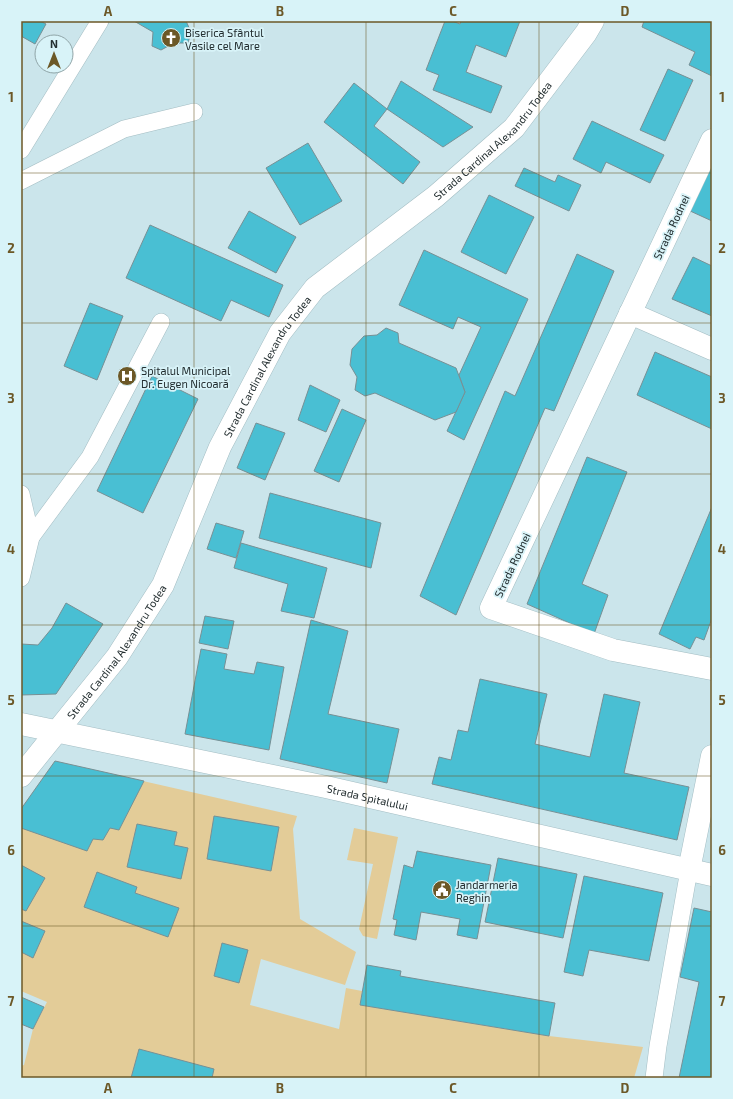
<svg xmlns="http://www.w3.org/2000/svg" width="733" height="1099" viewBox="0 0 733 1099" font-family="'Exo 2',sans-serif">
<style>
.green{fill:#e3cc98}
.building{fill:#49bfd3;stroke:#779095}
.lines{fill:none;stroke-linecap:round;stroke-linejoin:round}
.lane-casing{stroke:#a3bdc3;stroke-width:18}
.street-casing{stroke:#a3bdc3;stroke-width:23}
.lane{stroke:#fff;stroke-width:17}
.street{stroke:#fff;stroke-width:22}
.grid{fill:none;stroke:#6c5827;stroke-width:1;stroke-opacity:0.55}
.labels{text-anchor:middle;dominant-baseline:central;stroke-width:3.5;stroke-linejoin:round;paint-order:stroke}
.poi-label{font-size:11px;fill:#242f31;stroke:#d8f3f8;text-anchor:start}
.street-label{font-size:11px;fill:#242f31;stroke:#d8f3f8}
.neatline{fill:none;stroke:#6c5827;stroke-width:1.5}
.grid-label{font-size:13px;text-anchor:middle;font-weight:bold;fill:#6c5827}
</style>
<rect width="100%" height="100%" fill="#cbe5eb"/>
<g class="green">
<path d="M55,761L297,816L293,829L300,919L356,952L345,985L261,959L250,1005L339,1029L346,988L362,991L360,1005L549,1036L643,1047L634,1078H21V1066L24,1065L33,1029L47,1002L21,991V809Z"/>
<path d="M354,828L398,837L377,939L363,936L359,929L373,864L347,860Z"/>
</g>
<g class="building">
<path d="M21,21H40L46,24L35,44L21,36Z"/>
<path d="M134,21H186L191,32L188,43H174L161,50L152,46L153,32Z"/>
<path d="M445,21H452L460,24L461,21H520L506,57L476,45L466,72L502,86L491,113L433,90L439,75L426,70Z"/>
<path d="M644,21H707L712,23V76L689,65L695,52L642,27Z"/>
<path d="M668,69L693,80L665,141L640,130Z"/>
<path d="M401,81L473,127L443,147L387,109Z"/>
<path d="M354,83L387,109L374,126L420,162L403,184L324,122Z"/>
<path d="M592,121L664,155L650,183L606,162L601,173L573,159Z"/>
<path d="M308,143L342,201L300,225L266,168Z"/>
<path d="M712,160V221L688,210Z"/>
<path d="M524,168L555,182L558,175L581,185L569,211L515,186Z"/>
<path d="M489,195L534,217L506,274L461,252Z"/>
<path d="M249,211L296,237L276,273L228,248Z"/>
<path d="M150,225L283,285L269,317L231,300L221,321L126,278Z"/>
<path d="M424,250L528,299L464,440L447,431L465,392L459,375L481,327L458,317L453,329L399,305Z"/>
<path d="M577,254L614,271L554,411L545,408L456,615L420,596L505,391L515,396Z"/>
<path d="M693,257L712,266V316L672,299Z"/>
<path d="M90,303L123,316L97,380L64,366Z"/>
<path d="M386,328L398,333L399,343L456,368L465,392L456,412L435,420L375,393L365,396L355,390L357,377L350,365L352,349L364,336L377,335Z"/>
<path d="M655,352L712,377V429L637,395Z"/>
<path d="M152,376L198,399L143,513L97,491Z"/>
<path d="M310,385L340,400L326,432L298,420Z"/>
<path d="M342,409L366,420L339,482L314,471Z"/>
<path d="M256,423L285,433L265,480L237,468Z"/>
<path d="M587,457L627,472L582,584L608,595L594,634L527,604Z"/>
<path d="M270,493L381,523L371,568L259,538Z"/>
<path d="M712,507V618L704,640L696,637L690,649L659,634Z"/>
<path d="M216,523L244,531L236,558L207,549Z"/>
<path d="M241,543L327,568L314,618L281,611L288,584L234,568Z"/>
<path d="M66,603L103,624L56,694L21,695V644L38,645L52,628Z"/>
<path d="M205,616L234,621L228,649L199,643Z"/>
<path d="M311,620L348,631L328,714L399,729L387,783L280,759Z"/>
<path d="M201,649L227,654L224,669L254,674L257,662L284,667L269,750L185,734Z"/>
<path d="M480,679L547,694L535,744L590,757L604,694L640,702L624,773L689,787L677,840L432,784L439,757L451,760L458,730L468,732Z"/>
<path d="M55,761L144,781L119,830L110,828L103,840L93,839L87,851L21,828V809Z"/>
<path d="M214,816L279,827L271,871L207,859Z"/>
<path d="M137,824L177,832L174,845L188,848L181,879L127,867Z"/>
<path d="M417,851L491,865L477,939L457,935L460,919L421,912L416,940L394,935L397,920L393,919L404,865L413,868Z"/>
<path d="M498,858L577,874L563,938L485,922Z"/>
<path d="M21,865L45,878L26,911L21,909Z"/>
<path d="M97,872L137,887L135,893L179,908L168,937L84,907Z"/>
<path d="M584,876L663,893L649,961L589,950L583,976L564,972Z"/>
<path d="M694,908L712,912V1078H679L699,982L680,977Z"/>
<path d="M21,921L45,931L33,958L21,952Z"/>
<path d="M222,943L248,950L239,983L214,976Z"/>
<path d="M367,965L401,971L400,976L555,1003L549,1036L360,1005Z"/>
<path d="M21,997L44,1007L33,1029L21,1024Z"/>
<path d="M139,1049L214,1069L212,1078H131Z"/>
</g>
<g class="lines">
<defs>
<g id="lane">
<path d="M21,150L100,21"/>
<path d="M21,181L124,129L194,112"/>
<path d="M21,494L31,537L21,578"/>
<path d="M31,537L90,457L161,322"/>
<path d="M654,1078L658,1046L689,870"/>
</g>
<g id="street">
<path d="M712,140L491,608L613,650L712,669"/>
<path d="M630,313L712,349"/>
<path id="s1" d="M21,724L326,787L712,875"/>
<path id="s2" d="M21,776L117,657L163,585L220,447L280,333L315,288L436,196L514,128L586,33L593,21"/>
<path d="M689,870L712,756"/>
</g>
</defs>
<use href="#lane" class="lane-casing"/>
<use href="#street" class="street-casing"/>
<use href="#lane" class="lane"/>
<use href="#street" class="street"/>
</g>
<path class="grid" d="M194,21V1078M366,21V1078M539,21V1078M21,173H712M21,323H712M21,474H712M21,625H712M21,776H712M21,926H712"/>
<defs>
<symbol id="church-disc" viewBox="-11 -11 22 22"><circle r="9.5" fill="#6c5827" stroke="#d8f3f8"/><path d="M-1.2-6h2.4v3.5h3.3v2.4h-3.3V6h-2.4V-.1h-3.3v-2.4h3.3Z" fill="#fff"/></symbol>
<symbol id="hospital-disc" viewBox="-11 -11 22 22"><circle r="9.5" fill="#6c5827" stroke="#d8f3f8"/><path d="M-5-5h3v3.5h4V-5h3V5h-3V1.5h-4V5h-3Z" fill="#fff"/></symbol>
<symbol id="civic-disc" viewBox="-11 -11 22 22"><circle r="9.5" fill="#6c5827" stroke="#d8f3f8"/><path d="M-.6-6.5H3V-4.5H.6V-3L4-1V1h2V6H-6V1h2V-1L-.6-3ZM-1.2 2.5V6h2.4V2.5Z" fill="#fff"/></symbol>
</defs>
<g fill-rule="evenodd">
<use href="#church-disc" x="160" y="27" width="22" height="22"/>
<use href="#hospital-disc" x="116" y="365" width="22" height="22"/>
<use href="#civic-disc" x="431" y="879" width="22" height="22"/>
</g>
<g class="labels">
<g class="poi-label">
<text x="185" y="32">Biserica Sfântul<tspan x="185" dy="13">Vasile cel Mare</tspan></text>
<text x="141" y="370">Spitalul Municipal<tspan x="141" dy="13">Dr. Eugen Nicoară</tspan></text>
<text x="456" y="884">Jandarmeria<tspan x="456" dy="13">Reghin</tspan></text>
</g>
<g class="street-label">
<text stroke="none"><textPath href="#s2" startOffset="805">Strada Cardinal Alexandru Todea</textPath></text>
<text transform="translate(671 227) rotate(-65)">Strada Rodnei</text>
<text stroke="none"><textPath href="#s2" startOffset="481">Strada Cardinal Alexandru Todea</textPath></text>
<text transform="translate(512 565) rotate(-65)">Strada Rodnei</text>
<text stroke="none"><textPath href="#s2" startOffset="157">Strada Cardinal Alexandru Todea</textPath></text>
<text stroke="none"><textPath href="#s1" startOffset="354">Strada Spitalului</textPath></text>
</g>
</g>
<rect width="733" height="1099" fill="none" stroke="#d8f3f8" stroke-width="44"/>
<g transform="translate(54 54)"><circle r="19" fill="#d8f3f8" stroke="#90a5a8"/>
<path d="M0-3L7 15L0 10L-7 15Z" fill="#6c5827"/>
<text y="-6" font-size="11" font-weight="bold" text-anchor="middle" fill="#242f31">N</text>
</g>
<rect x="22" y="22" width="689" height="1055" class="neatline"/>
<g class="grid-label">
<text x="108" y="16">A</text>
<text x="280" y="16">B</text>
<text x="453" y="16">C</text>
<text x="625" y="16">D</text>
<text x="11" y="102">1</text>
<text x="722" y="102">1</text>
<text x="11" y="253">2</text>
<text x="722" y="253">2</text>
<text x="11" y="403">3</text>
<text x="722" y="403">3</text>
<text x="11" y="554">4</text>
<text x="722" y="554">4</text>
<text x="11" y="705">5</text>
<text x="722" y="705">5</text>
<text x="11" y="855">6</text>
<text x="722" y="855">6</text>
<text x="11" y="1006">7</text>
<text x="722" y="1006">7</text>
<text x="108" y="1093">A</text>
<text x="280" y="1093">B</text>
<text x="453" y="1093">C</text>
<text x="625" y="1093">D</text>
</g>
</svg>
